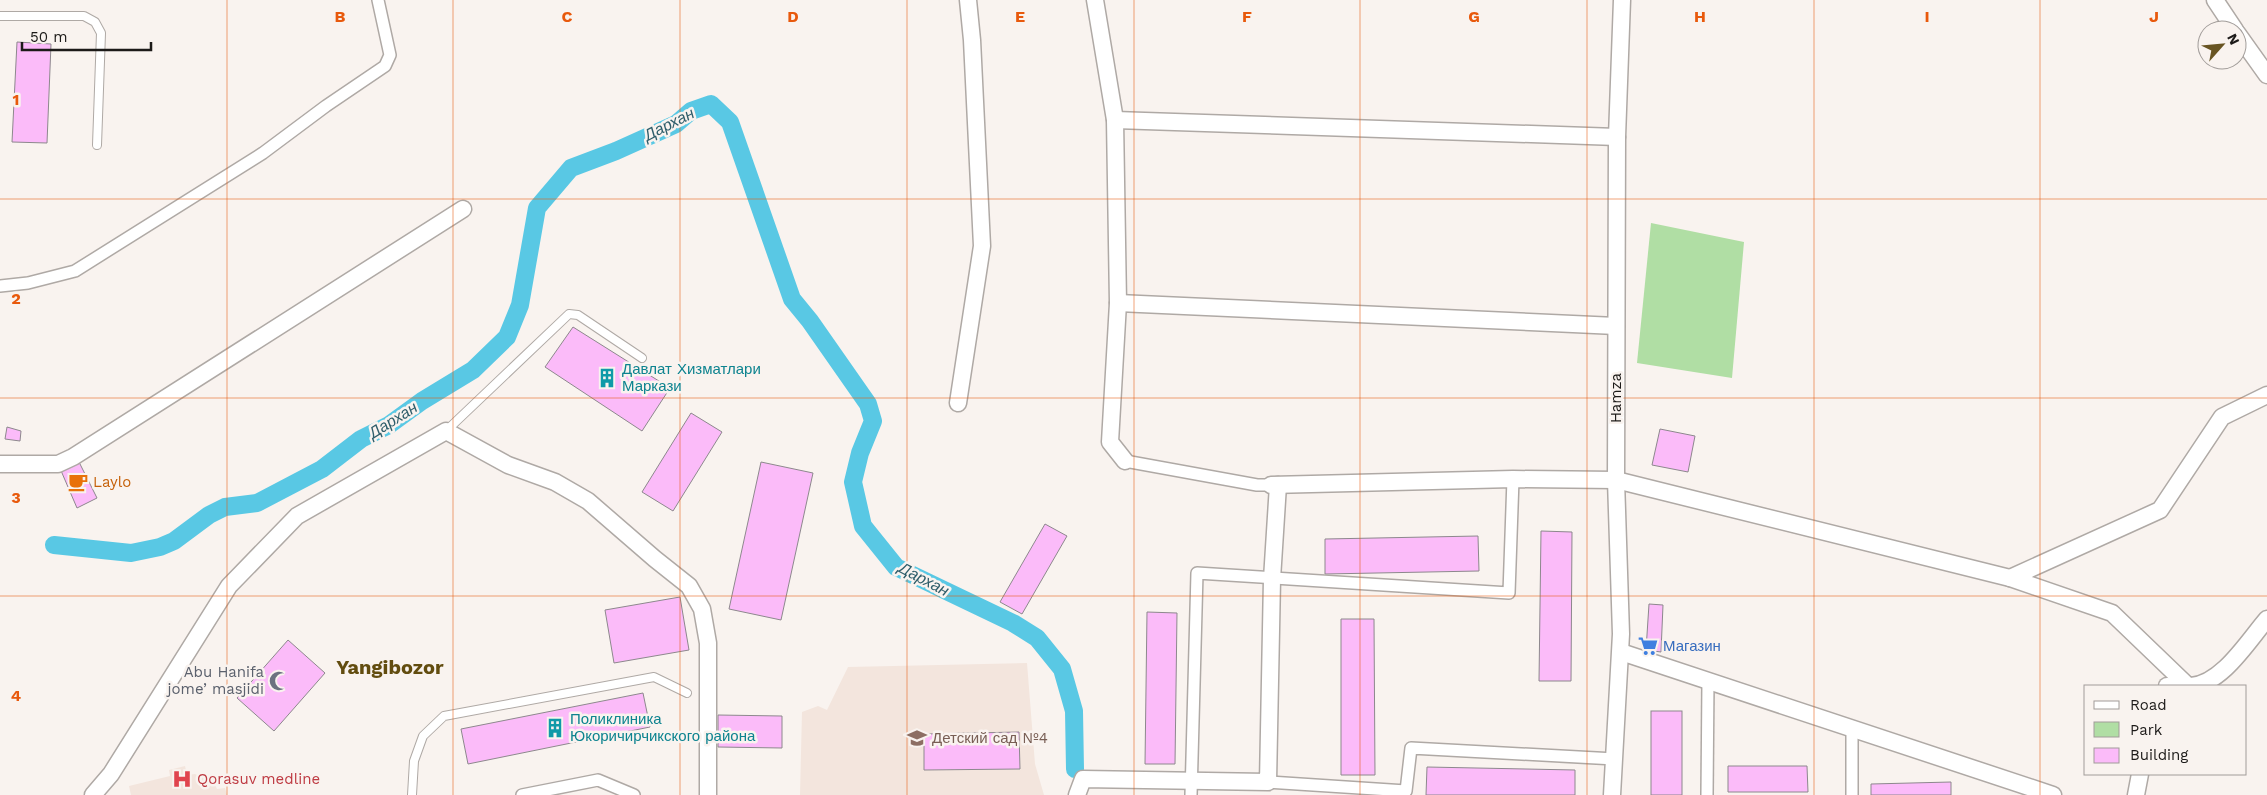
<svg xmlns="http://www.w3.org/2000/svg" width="2267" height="795" viewBox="0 0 2267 795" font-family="'Work Sans',sans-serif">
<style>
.built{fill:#f3e5dd}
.green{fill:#b0dea4}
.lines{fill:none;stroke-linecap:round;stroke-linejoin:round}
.canal{stroke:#59c8e4;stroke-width:18}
.building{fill:#fbbbf9;stroke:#8d888d}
.service-casing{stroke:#afa9a5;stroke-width:10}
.pedestrian-casing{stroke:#afa9a5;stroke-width:14}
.minor-casing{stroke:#afa9a5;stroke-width:19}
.service{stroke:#fff;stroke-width:8}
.pedestrian{stroke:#fff;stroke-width:11}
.minor{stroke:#fff;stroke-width:16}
.grid{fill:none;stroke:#e8590c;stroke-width:1;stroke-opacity:0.55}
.labels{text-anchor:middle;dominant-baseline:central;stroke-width:5;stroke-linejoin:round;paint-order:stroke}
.culture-label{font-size:15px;fill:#0d838f;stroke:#f9f3ef;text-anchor:start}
.street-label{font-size:15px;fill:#1c1a18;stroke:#f9f3ef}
.food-label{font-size:15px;fill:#c56008;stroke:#f9f3ef;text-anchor:start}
.shop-label{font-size:15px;fill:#366cbe;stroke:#f9f3ef;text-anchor:start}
.worship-label{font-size:15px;fill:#5b616d;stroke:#f9f3ef;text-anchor:end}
.education-label{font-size:15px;fill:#785e54;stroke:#f9f3ef;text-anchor:start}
.health-label{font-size:15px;fill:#be3a42;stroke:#f9f3ef;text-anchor:start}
.water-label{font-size:16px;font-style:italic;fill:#2e5d6a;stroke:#f9f3ef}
.district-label{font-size:20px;font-weight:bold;fill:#624c0f;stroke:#f9f3ef}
.grid-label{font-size:16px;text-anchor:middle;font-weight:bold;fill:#e8590c;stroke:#f9f3ef;stroke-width:5;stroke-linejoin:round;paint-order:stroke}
</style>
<rect width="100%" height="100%" fill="#f9f3ef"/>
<g class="built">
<path d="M1027,663L1035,764L1044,795H800L802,712L818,706L827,710L848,667Z"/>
<path d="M185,766L187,775L195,774L214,783L217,789L225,788L227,795H131L129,786L170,776L169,770Z"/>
</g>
<path class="green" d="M1651,223L1744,242L1732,378L1637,363Z"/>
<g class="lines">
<path class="canal" d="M54,545L131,553L160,547L174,541L209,515L225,507L257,503L322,469L361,439L389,425L422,401L473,370L507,337L520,305L537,208L571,168L616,151L676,124L691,111L711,104L730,122L792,299L810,321L868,404L873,421L860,453L853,482L863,526L896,567L1013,623L1037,638L1062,669L1074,711L1075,769"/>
</g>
<g class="building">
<path d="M17,42L51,44L47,143L12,142Z"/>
<path d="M573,327L670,388L642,431L545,367Z"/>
<path d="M691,413L722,432L673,511L642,492Z"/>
<path d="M7,427L21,431L20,441L5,439Z"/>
<path d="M1660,429L1695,436L1688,472L1652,465Z"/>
<path d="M77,458L97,498L77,508L59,466Z"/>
<path d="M761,462L813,473L781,620L729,609Z"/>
<path d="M1045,524L1067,536L1022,614L1000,602Z"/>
<path d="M1541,531L1572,532L1571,681H1539Z"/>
<path d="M1478,536L1479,571L1325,574V539Z"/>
<path d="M680,597L689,650L614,663L605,610Z"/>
<path d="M1649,604L1663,605L1661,652L1646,650Z"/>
<path d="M1147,612L1177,613L1175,764H1145Z"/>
<path d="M1341,619H1374L1375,775H1341Z"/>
<path d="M288,640L325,673L274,731L237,698Z"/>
<path d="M643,693L650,727L468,764L461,729Z"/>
<rect x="1651" y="711" width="31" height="84"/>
<path d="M718,715L782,716V748L718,747Z"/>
<path d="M1019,732L1020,769L924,770V734Z"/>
<path d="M1728,766H1807L1808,792H1728Z"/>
<path d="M1427,767L1575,770V795H1426Z"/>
<path d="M1951,782V795H1871V784Z"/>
</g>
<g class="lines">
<defs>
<g id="service">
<path d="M0,16H84L95,22L101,33L97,145"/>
<path d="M446,431L569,314L578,315L642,358"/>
<path d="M412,795L414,761L423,736L444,716L654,677L687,693"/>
</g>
<g id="pedestrian">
<path d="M0,286L28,283L75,271L263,153L326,106L385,66L390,55L378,0"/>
<path d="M1125,461L1257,485H1271"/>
<path d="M1852,727V795"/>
<path d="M1268,782L1406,791L1411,748L1615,759"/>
<path d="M522,795L598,780L634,795"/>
<path d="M1191,795L1197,573L1509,593L1513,479"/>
<path d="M1707,795L1708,681"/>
</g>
<g id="minor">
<path d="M1095,0L1115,120L1118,303L1110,442L1125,461"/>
<path d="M2215,0L2235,30"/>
<path d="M2237,33L2267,75"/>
<path d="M1115,120L1617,137"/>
<path d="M1118,303L1616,326"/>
<path d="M958,403L982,246L972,40L968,0"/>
<path d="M0,464H58L73,457L463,209"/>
<path d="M1271,485L1513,479L1616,480L2010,578L2112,613L2188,686"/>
<path d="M2010,578L2160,510L2222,417L2267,395"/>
<path d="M1621,652L2053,795"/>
<path d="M2167,686H2168"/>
<path d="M2191,686C2222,684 2248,641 2267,619"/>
<path d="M93,795L111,774L229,586L297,516L446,431L508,465L555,482L588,501L655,559L689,586L702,609L708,643V795"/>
<path d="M1077,795L1083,779L1268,782L1272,579L1278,485"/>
<path d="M1612,795L1621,634L1616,480L1617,137L1622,0"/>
<path d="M2136,795L2140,774"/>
</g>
</defs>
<use href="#service" class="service-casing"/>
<use href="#pedestrian" class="pedestrian-casing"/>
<use href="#minor" class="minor-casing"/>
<use href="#service" class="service"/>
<use href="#pedestrian" class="pedestrian"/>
<use href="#minor" class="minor"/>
</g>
<path class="grid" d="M227,0V795M453,0V795M680,0V795M907,0V795M1134,0V795M1360,0V795M1587,0V795M1814,0V795M2040,0V795M0,199H2267M0,398H2267M0,596H2267"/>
<defs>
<symbol id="building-bare" viewBox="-9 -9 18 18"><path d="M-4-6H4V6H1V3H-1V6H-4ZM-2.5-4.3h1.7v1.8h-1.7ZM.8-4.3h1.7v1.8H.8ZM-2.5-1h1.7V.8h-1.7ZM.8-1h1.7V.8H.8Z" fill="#0f9aa8" stroke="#f9f3ef" stroke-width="2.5" paint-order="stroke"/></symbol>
<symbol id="cafe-bare" viewBox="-9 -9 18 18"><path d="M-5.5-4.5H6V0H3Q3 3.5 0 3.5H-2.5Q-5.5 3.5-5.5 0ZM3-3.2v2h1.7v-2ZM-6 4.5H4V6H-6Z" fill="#e8710a" stroke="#f9f3ef" stroke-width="2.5" paint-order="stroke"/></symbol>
<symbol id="supermarket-bare" viewBox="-9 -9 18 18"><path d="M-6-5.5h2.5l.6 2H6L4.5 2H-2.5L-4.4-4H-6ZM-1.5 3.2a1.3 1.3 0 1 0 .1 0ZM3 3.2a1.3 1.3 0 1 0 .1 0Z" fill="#3f7fe0" stroke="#f9f3ef" stroke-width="2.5" paint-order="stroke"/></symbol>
<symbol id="mosque-bare" viewBox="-9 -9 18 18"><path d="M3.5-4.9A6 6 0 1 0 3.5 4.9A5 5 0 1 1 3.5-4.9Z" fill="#6b7280" stroke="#f9f3ef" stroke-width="2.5" paint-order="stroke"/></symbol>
<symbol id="school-bare" viewBox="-9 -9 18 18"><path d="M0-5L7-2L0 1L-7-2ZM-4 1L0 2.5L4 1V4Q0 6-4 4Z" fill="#8d6e63" stroke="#f9f3ef" stroke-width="2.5" paint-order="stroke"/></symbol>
<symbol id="hospital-bare" viewBox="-9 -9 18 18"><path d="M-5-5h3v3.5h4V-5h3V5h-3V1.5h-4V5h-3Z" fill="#e0444e" stroke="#f9f3ef" stroke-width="2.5" paint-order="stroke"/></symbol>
</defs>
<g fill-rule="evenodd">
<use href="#building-bare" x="593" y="364" width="28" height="28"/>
<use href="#cafe-bare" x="64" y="468" width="28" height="28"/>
<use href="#supermarket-bare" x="1634" y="632" width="28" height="28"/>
<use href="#mosque-bare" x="265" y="667" width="28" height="28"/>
<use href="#building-bare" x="541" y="714" width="28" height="28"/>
<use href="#school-bare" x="903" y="724" width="28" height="28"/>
<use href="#hospital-bare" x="168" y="765" width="28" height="28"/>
</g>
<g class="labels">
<g class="culture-label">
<text x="622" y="369">Давлат Хизматлари<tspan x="622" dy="17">Маркази</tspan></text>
<text x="570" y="719">Поликлиника<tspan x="570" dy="17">Юкоричирчикского района</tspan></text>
</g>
<g class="street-label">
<text transform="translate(1616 398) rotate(-90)">Hamza</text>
</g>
<g class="food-label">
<text x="93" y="482">Laylo</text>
</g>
<g class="shop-label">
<text x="1663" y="646">Магазин</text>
</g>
<g class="worship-label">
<text x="264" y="672">Abu Hanifa<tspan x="264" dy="17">jome’ masjidi</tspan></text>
</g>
<g class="education-label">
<text x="932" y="738">Детский сад №4</text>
</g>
<g class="health-label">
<text x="197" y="779">Qorasuv medline</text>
</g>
<g class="water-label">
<text transform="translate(669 124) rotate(-27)">Дархан</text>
<text transform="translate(393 420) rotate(-32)">Дархан</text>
<text transform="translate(924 579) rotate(28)">Дархан</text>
</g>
<g class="district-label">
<text x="390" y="667">Yangibozor</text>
</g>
</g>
<g class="grid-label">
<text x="340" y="22">B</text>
<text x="567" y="22">C</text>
<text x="793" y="22">D</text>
<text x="1020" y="22">E</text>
<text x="1247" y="22">F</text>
<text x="1474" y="22">G</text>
<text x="1700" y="22">H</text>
<text x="1927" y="22">I</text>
<text x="2154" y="22">J</text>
<text x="16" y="105">1</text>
<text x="16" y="304">2</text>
<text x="16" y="503">3</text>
<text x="16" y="701">4</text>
</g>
<rect x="2084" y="685" width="162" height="90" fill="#f9f3ef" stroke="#a19c99"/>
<rect x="2094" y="701" width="25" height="8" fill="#ffffff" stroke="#a19c99"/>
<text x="2130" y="710" font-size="15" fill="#1c1a18">Road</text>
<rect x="2094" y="722" width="25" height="15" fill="#b0dea4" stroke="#a19c99"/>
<text x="2130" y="735" font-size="15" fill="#1c1a18">Park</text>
<rect x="2094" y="748" width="25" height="15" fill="#fbbbf9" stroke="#a19c99"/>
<text x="2130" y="760" font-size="15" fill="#1c1a18">Building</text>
<g transform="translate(2222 45) rotate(63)"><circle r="24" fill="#f9f3ef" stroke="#a19c99"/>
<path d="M0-4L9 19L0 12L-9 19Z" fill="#685422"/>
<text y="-8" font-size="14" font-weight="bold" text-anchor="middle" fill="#1c1a18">N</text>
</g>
<path d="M22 42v8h129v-8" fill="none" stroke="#1c1a18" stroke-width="2.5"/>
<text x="30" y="42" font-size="15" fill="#1c1a18" stroke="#f9f3ef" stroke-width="4" paint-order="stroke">50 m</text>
</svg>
